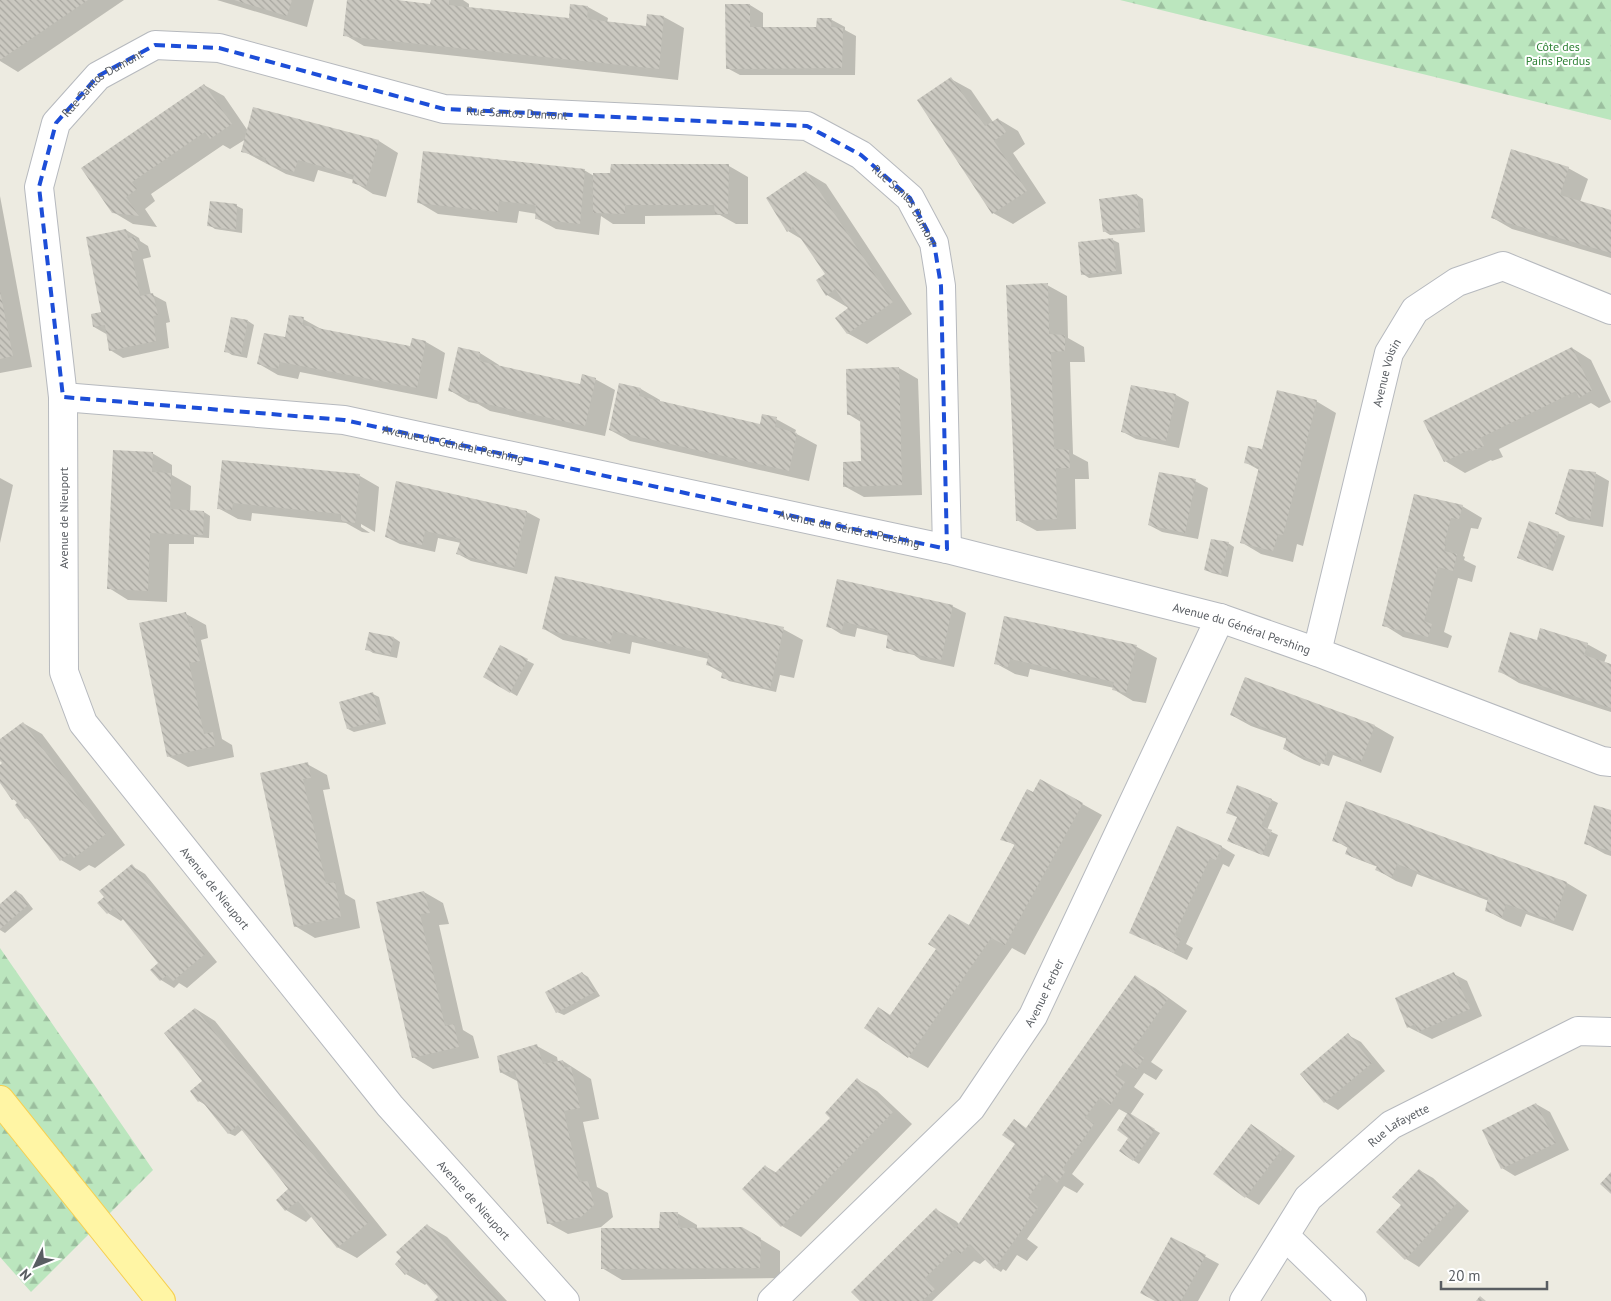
<svg xmlns="http://www.w3.org/2000/svg" width="1611" height="1301" viewBox="0 0 1611 1301" font-family="'PT Sans',sans-serif">
<style>
.forest{fill:url(#forest-firs)}
.shadow{fill:#0003}
.building{fill:url(#building-back-hatch)}
.lines{fill:none;stroke-linecap:round;stroke-linejoin:round}
.minor-casing{stroke:#b6b9be;stroke-width:30}
.primary-casing{stroke:#f7d050;stroke-width:30}
.minor{stroke:#fff;stroke-width:28}
.primary{stroke:#fff5a4;stroke-width:28}
.marked{fill:none;stroke:#1d4ed8;stroke-width:4;stroke-dasharray:10 6;stroke-linejoin:round}
.labels{text-anchor:middle;dominant-baseline:central;stroke-width:4;stroke-linejoin:round;paint-order:stroke}
.park-label{font-size:12px;fill:#308338;stroke:#fff}
.street-label{font-size:12px;fill:#595d62;stroke:#fff}
</style>
<defs>
<pattern id="forest-firs" width="22" height="20" patternUnits="userSpaceOnUse" patternTransform="scale(1.25)"><rect width="22" height="20" fill="#bbe6be"/><path d="M5 1l3.5 6h-7zM16 11l3.5 6h-7z" fill="#9bbe9e"/></pattern>
<pattern id="building-back-hatch" width="6" height="6" patternUnits="userSpaceOnUse" patternTransform="scale(1.25)"><rect width="6" height="6" fill="#cac8c0"/><path d="M-1 5l2 2M0 0l6 6M5-1l2 2" fill="none" stroke="#a7a69f"/></pattern>
</defs>
<rect width="100%" height="100%" fill="#edebe1"/>
<g class="forest">
<path d="M1120,0H1611V120Z"/>
<path d="M0,948L153,1170L31,1292L0,1257Z"/>
</g>
<g class="shadow">
<path d="M0,0H124L18,72L0,61Z"/>
<path d="M217,0H314L307,27Z"/>
<path d="M348,0H394L431,5L432,0H463L469,4V8L570,19L588,7L608,18L607,23L647,27L648,15L664,17L684,28L678,80L364,46L345,35Z"/>
<path d="M750,5L763,13V28H818L832,20L845,27V30L856,36L855,75H740L727,68Z"/>
<path d="M951,79L971,90L993,122L998,119L1018,131L1025,144L1013,153L1046,203L1013,224L993,213Z"/>
<path d="M204,85L224,96L248,131L379,141L398,153L386,197L373,194L354,182V180L318,170L314,182L286,174L243,151L246,139L230,149L223,145L151,194L155,201L145,209L157,227L133,224L113,212L83,168Z"/>
<path d="M729,166L748,177V224H736L720,215L645,216V224H613L601,216L599,235L556,229L536,218L537,214L519,211L517,223L438,214L418,202L584,170L594,176Z"/>
<path d="M1568,168L1588,179L1580,202L1611,211V258L1512,229L1493,218Z"/>
<path d="M806,172L826,184L912,314L867,344L847,333L850,309L827,295V274L803,240L788,231Z"/>
<path d="M1137,195L1143,199L1145,232L1110,235L1104,231Z"/>
<path d="M0,196L32,367L0,373Z"/>
<path d="M237,206L243,209L242,233L215,229L209,225Z"/>
<path d="M126,230L139,238L140,241L148,246L151,257L143,259L151,295H153L166,302L170,322L166,323L169,348L123,358L110,350L108,335L94,327L103,313Z"/>
<path d="M1113,240L1119,243L1122,274L1089,278L1083,274L1080,243Z"/>
<path d="M1047,285L1067,296L1068,338L1084,347L1085,362H1070L1073,454L1088,462L1089,479H1075L1076,529L1037,531L1017,520Z"/>
<path d="M303,319L323,330L411,348L426,342L445,353L437,399L300,372L298,379L278,375L259,364L286,338Z"/>
<path d="M248,321L254,325L247,358L232,355L226,351Z"/>
<path d="M1572,348L1591,360L1611,402L1599,408L1591,403L1499,449L1503,457L1492,461L1491,460L1465,473L1445,461L1425,422Z"/>
<path d="M480,353L499,365V367L581,385L595,379L615,390L605,436L490,411L478,404L469,402L449,390Z"/>
<path d="M899,368L918,379L922,495L864,497L844,486L862,462L861,422L848,414Z"/>
<path d="M620,385L641,389L660,400V402L761,425L776,419L796,430L795,433L817,445L809,481L630,441L610,430Z"/>
<path d="M1176,395L1189,402L1179,448L1136,439L1123,432Z"/>
<path d="M1316,401L1336,413L1303,546L1297,544L1293,562L1261,554L1241,542L1259,470L1245,462L1263,451Z"/>
<path d="M152,453L172,465V475L191,486L190,511L204,512L210,516L209,538L194,537V544H169L167,602L128,600L109,588Z"/>
<path d="M223,461L360,476L379,487L375,532L361,524V527L370,533L362,532L346,523L252,513L251,521L238,519L218,508Z"/>
<path d="M1595,473L1609,481L1603,527L1569,521L1556,514Z"/>
<path d="M0,478L13,485L0,543Z"/>
<path d="M1195,481L1208,488L1198,539L1162,532L1149,525Z"/>
<path d="M397,482L527,512L540,519L527,574L471,561L458,554L461,543L438,538L435,552L400,544L386,537Z"/>
<path d="M1415,495L1462,506L1482,518L1478,529L1471,528L1463,556L1465,557L1464,560L1476,566L1472,582L1458,578L1444,632L1452,636L1448,648L1403,637L1384,625Z"/>
<path d="M1558,533L1565,536L1553,571L1525,561L1519,558Z"/>
<path d="M1228,543L1234,547L1228,577L1212,573L1205,570Z"/>
<path d="M838,580L952,606L966,613L954,667L921,660L914,655L894,651L888,647L889,636L857,628L855,637L841,634L828,626Z"/>
<path d="M186,614L206,625L208,638L201,640L222,739L232,745L234,757L188,767L168,756Z"/>
<path d="M1005,617L1137,647L1157,658L1146,703L1133,701L1113,689L1114,688L1030,669L1028,677L1015,674L995,663Z"/>
<path d="M544,629H783L803,640L794,678L780,675L776,692L729,681L723,677L724,674L708,665L709,659L632,642L630,654L563,640Z"/>
<path d="M370,633L394,638L400,642L397,658L373,653L367,649Z"/>
<path d="M1537,642L1587,644L1607,655L1604,663L1611,665V712L1519,683L1499,671Z"/>
<path d="M500,647L534,664L517,696L484,677Z"/>
<path d="M1245,678L1375,726L1394,737L1381,773L1333,755L1329,766L1321,763L1320,766L1304,760L1284,749L1287,739L1251,726L1231,715Z"/>
<path d="M373,694L379,697L386,724L354,732L348,729Z"/>
<path d="M23,723L42,734L125,845L95,868L89,865L80,871L61,860L31,821L26,818L19,803L13,799L0,781V767L4,764L0,759V740Z"/>
<path d="M307,764L327,775L330,789L323,790L345,894L355,900L360,928L315,938L295,926L262,774Z"/>
<path d="M1041,781L1102,815L1025,955L1012,948L928,1068L909,1057L891,1016L970,927L1015,845L1002,839Z"/>
<path d="M1272,800L1278,803L1267,830L1278,835L1269,857L1235,844L1238,817Z"/>
<path d="M1347,803L1567,883L1587,895L1573,931L1526,914L1521,927L1506,921L1486,910L1489,901L1417,874L1412,887L1396,881L1377,870L1378,867L1352,857L1346,853L1348,848L1334,840Z"/>
<path d="M1611,811V856L1605,854L1585,843Z"/>
<path d="M1178,828L1222,847L1235,855L1229,867L1223,864L1186,944L1193,948L1187,960L1131,932Z"/>
<path d="M132,866L145,874L217,962L187,988L179,983L174,988L161,980L160,963L124,918L121,921L108,913L106,897Z"/>
<path d="M16,891L22,895L33,909L5,933L0,930V905Z"/>
<path d="M424,892L443,903L449,924L439,925L463,1030L473,1036L479,1058L433,1069L413,1057L377,903Z"/>
<path d="M582,973L588,977L600,996L564,1015L557,1012Z"/>
<path d="M1454,974L1467,981L1482,1016L1432,1039L1408,1027Z"/>
<path d="M1136,977L1155,988L1187,1011L1151,1062L1163,1070L1156,1080L1144,1073L1134,1087L1144,1094L1130,1115L1160,1133L1139,1164L1133,1160L1128,1114L1119,1109L1072,1174L1084,1184L1077,1193L1064,1186L1027,1239L1038,1247L1027,1261L1017,1255L1006,1271L1003,1269L1001,1272L995,1268L986,1259L980,1264L974,1261L932,1301H862L937,1210L956,1221L960,1225Z"/>
<path d="M196,1009L215,1021L387,1235L357,1258L337,1247L312,1216L306,1222L286,1210L277,1200L290,1189L242,1130L235,1136L228,1133L207,1106L199,1101L191,1092L204,1081Z"/>
<path d="M1348,1035L1361,1042L1385,1071L1338,1110L1325,1102L1301,1074Z"/>
<path d="M537,1046L557,1057L558,1062L563,1061L591,1079L599,1119L583,1122L597,1187L608,1193L613,1217L601,1227L568,1234L548,1223L519,1082L502,1073Z"/>
<path d="M858,1080L877,1091L912,1124L801,1237L782,1226L765,1166L777,1173L831,1118Z"/>
<path d="M1536,1104L1550,1112L1569,1150L1515,1176L1502,1168Z"/>
<path d="M1251,1125L1264,1133L1295,1156L1259,1205L1246,1197Z"/>
<path d="M1419,1170L1433,1178L1469,1211L1419,1267L1406,1259Z"/>
<path d="M677,1213L697,1225V1229L742,1228L780,1251V1278L622,1280L602,1268L661,1230Z"/>
<path d="M427,1225L447,1237L507,1301H436L440,1297L427,1283L425,1285L406,1274Z"/>
<path d="M1171,1238L1219,1264L1198,1301H1156Z"/>
</g>
<g class="building">
<path d="M0,0H88L0,60Z"/>
<path d="M234,0H292L287,16Z"/>
<path d="M347,0H397L430,4L431,0H449V5L569,18L570,4L588,6L587,19L646,26L647,14L664,16L659,69L343,36Z"/>
<path d="M725,4H750V27H816L817,18H832L831,27L843,28L842,68L726,69Z"/>
<path d="M951,77L985,126L998,118L1006,132L994,141L1027,191L992,214L917,100Z"/>
<path d="M204,84L232,124L210,139L205,132L132,182L137,189L126,197L139,216L112,213L81,168Z"/>
<path d="M253,107L379,140L366,187L352,183L354,175L298,160L294,172L265,163L266,158L241,152Z"/>
<path d="M1511,149L1569,167L1560,195L1611,210V253L1491,218Z"/>
<path d="M423,151L585,169L580,224L535,219L536,205L499,201L498,212L417,203Z"/>
<path d="M611,164H729L728,214H715L714,205H625V214L593,213V173H610Z"/>
<path d="M806,171L893,302L847,334L835,318L848,308L835,289L826,296L816,280L825,274L793,227L787,232L766,198Z"/>
<path d="M1137,194L1140,228L1103,232L1099,199Z"/>
<path d="M210,201L237,204L236,230L207,226Z"/>
<path d="M126,229L128,238L135,237L139,250L131,252L140,296L153,293L158,315L153,316L156,341L109,351L105,325L93,327L91,314L101,312L86,237Z"/>
<path d="M1113,238L1116,271L1081,275L1078,242Z"/>
<path d="M1048,283L1049,334L1065,335V351L1051,352L1054,449L1069,450L1070,468H1056L1057,519L1016,521L1006,285Z"/>
<path d="M0,291L13,356L0,359Z"/>
<path d="M289,315L304,317L302,325L410,346L412,338L426,341L417,388L280,362L278,369L257,364L264,333L285,337Z"/>
<path d="M231,317L248,320L241,355L224,352Z"/>
<path d="M458,347L480,352L479,361L580,384L582,374L596,378L585,426L469,400L471,396L448,391Z"/>
<path d="M1572,347L1592,390L1579,398L1576,391L1480,438L1484,446L1472,451L1471,449L1444,462L1423,421Z"/>
<path d="M899,367L902,485L843,487V462L861,461L860,414L847,415L846,369Z"/>
<path d="M619,383L641,388L639,396L760,424L762,414L777,417L775,427L797,433L789,471L609,430Z"/>
<path d="M1131,385L1176,394L1166,441L1121,432Z"/>
<path d="M1277,390L1317,400L1283,535L1278,534L1273,551L1240,543L1259,467L1244,463L1248,446L1262,449Z"/>
<path d="M113,450L153,452L152,472L171,473L170,509L204,511L203,535L150,533L148,591L107,589Z"/>
<path d="M222,460L360,474L355,523L341,521V514L233,503L232,510L217,509Z"/>
<path d="M1569,469L1596,472L1590,520L1555,514Z"/>
<path d="M1159,472L1196,479L1185,533L1148,525Z"/>
<path d="M396,481L527,511L514,568L456,554L461,539L425,531L422,545L385,537Z"/>
<path d="M1414,494L1463,505L1459,519L1451,518L1444,544H1446L1444,551L1457,554L1453,571L1438,567L1424,621L1432,624L1428,637L1382,626Z"/>
<path d="M1529,521L1559,532L1547,568L1517,558Z"/>
<path d="M1211,539L1229,542L1221,574L1204,570Z"/>
<path d="M555,576L784,627L770,689L721,678L723,669L706,665L709,653L613,631L610,644L542,629Z"/>
<path d="M837,579L953,605L941,660L886,648L888,632L844,622L842,630L826,627Z"/>
<path d="M186,612L189,627L192,626L200,661L189,663L204,734L213,732L215,746L167,757L139,623Z"/>
<path d="M1004,616L1137,645L1126,693L1112,690L1114,682L1010,659L1008,667L994,664Z"/>
<path d="M1540,628L1588,643L1584,655L1611,664V708L1498,672L1510,632L1537,640Z"/>
<path d="M369,632L394,637L390,655L365,650Z"/>
<path d="M500,645L528,659L510,693L483,677Z"/>
<path d="M1245,677L1375,725L1361,762L1328,750L1323,764L1283,749L1287,736L1230,715Z"/>
<path d="M373,692L380,720L347,729L339,702Z"/>
<path d="M23,722L106,834L74,858L70,853L60,861L27,818L25,819L15,805L17,803L14,799L12,800L0,783V765L2,763L0,761V739Z"/>
<path d="M308,762L311,778L303,779L326,884L335,882L341,917L294,927L260,773Z"/>
<path d="M1040,779L1083,803L1005,945L991,938L908,1058L864,1028L878,1007L890,1015L936,949L928,944L949,914L969,925L1015,844L1000,840L1027,789L1033,792Z"/>
<path d="M1237,785L1272,799L1261,826L1272,830L1262,855L1227,841L1237,817L1226,813Z"/>
<path d="M1346,801L1567,882L1554,921L1506,904L1502,917L1485,911L1488,898L1397,864L1392,877L1375,870L1377,866L1345,854L1348,846L1332,841Z"/>
<path d="M1594,805L1611,810V851L1584,844Z"/>
<path d="M1177,826L1222,846L1216,860L1210,858L1174,936L1181,939L1174,953L1129,933Z"/>
<path d="M132,864L205,954L173,981L167,975L160,981L150,970L158,963L114,908L107,914L97,903L104,897L99,891Z"/>
<path d="M16,890L28,905L0,929V904Z"/>
<path d="M424,891L430,913L420,914L445,1026L454,1024L459,1047L412,1058L376,902Z"/>
<path d="M582,972L595,992L556,1013L545,992Z"/>
<path d="M1454,972L1470,1009L1418,1032L1415,1024L1407,1028L1395,998Z"/>
<path d="M1135,975L1168,999L1132,1050L1144,1058L1136,1070L1124,1062L1115,1075L1125,1082L1110,1105L1100,1097L1085,1118L1094,1124L1062,1169L1065,1172L1057,1183L1045,1174L1028,1198L1038,1207L994,1269L970,1244L960,1254L955,1249L925,1278L935,1289L922,1301H860L851,1292L936,1208L955,1229L1015,1144L1002,1135L1014,1119L1026,1128Z"/>
<path d="M195,1008L368,1223L337,1248L298,1201L285,1211L276,1200L288,1189L238,1125L228,1134L201,1100L198,1102L190,1091L202,1081L164,1033Z"/>
<path d="M1348,1033L1372,1063L1324,1103L1300,1074Z"/>
<path d="M537,1044L543,1064L563,1060L564,1068L571,1067L580,1108L564,1111L579,1182L588,1181L594,1205L581,1217L547,1224L515,1071L500,1073L497,1056Z"/>
<path d="M857,1078L893,1112L781,1227L742,1189L765,1165L774,1174L830,1118L825,1113Z"/>
<path d="M1536,1103L1556,1143L1501,1169L1482,1130Z"/>
<path d="M1128,1112L1155,1129L1133,1161L1119,1151L1128,1138L1117,1130Z"/>
<path d="M1251,1124L1283,1148L1245,1198L1213,1174Z"/>
<path d="M1419,1169L1457,1203L1405,1260L1376,1232L1401,1205L1392,1197Z"/>
<path d="M1611,1172V1194L1600,1184Z"/>
<path d="M660,1212H678V1228L742,1227L761,1238L760,1268L601,1269V1228H659Z"/>
<path d="M427,1224L499,1301H434L438,1297L412,1268L405,1275L395,1264L401,1257L396,1252Z"/>
<path d="M1171,1237L1206,1255L1181,1301H1155L1140,1293Z"/>
<path d="M1480,1296L1486,1301H1476Z"/>
</g>
<g class="lines">
<defs>
<g id="minor">
<path id="s1" d="M63,397L344,420L947,549L1220,618L1317,652L1602,761L1611,762"/>
<path id="s2" d="M1317,652L1389,353L1415,310L1457,282L1503,266L1611,310"/>
<path d="M1285,1236L1352,1301"/>
<path id="s3" d="M565,1301L390,1106L83,723L64,672L63,397L39,187L56,123L98,76L155,45L219,48L444,109L807,126L861,155L910,198L934,243L941,286L947,549"/>
<path id="s4" d="M772,1301L971,1108L1033,1016L1220,618"/>
<path id="s5" d="M1244,1301L1308,1198L1391,1125L1578,1031L1611,1032"/>
</g>
<path id="primary" d="M0,1100L161,1301"/>
</defs>
<use href="#minor" class="minor-casing"/>
<use href="#primary" class="primary-casing"/>
<use href="#minor" class="minor"/>
<use href="#primary" class="primary"/>
</g>
<path class="marked" d="M155,45L219,48L444,109L807,126L861,155L910,198L934,243L941,286L947,549L344,420L63,397L39,187L56,123L98,76Z"/>
<g class="labels">
<g class="park-label">
<text x="1558" y="46">Côte des<tspan x="1558" dy="14">Pains Perdus</tspan></text>
</g>
<g class="street-label">
<text stroke="none"><textPath href="#s3" startOffset="1422">Rue Santos Dumont</textPath></text>
<text stroke="none"><textPath href="#s3" startOffset="1858">Rue Santos Dumont</textPath></text>
<text stroke="none"><textPath href="#s3" startOffset="2278">Rue Santos Dumont</textPath></text>
<text stroke="none"><textPath href="#s2" startOffset="288">Avenue Voisin</textPath></text>
<text stroke="none"><textPath href="#s1" startOffset="394">Avenue du Général Pershing</textPath></text>
<text transform="translate(63 518) rotate(-90)">Avenue de Nieuport</text>
<text stroke="none"><textPath href="#s1" startOffset="799">Avenue du Général Pershing</textPath></text>
<text stroke="none"><textPath href="#s1" startOffset="1204">Avenue du Général Pershing</textPath></text>
<text transform="translate(215 888) rotate(51)">Avenue de Nieuport</text>
<text stroke="none"><textPath href="#s4" startOffset="414">Avenue Ferber</textPath></text>
<text stroke="none"><textPath href="#s5" startOffset="238">Rue Lafayette</textPath></text>
<text transform="translate(474 1200) rotate(48)">Avenue de Nieuport</text>
</g>
</g>
<g transform="translate(35 1266) rotate(227)" stroke="#ffffff" stroke-width="4" paint-order="stroke">
<path d="M0-4L9 19L0 12L-9 19Z" fill="#595d62"/>
<text y="-8" font-size="14" font-weight="bold" text-anchor="middle" fill="#595d62">N</text>
</g>
<path d="M1441 1281v8h106v-8" fill="none" stroke="#595d62" stroke-width="2.5"/>
<text x="1448" y="1281" font-size="15" fill="#595d62" stroke="#ffffff" stroke-width="4" paint-order="stroke">20 m</text>
</svg>
